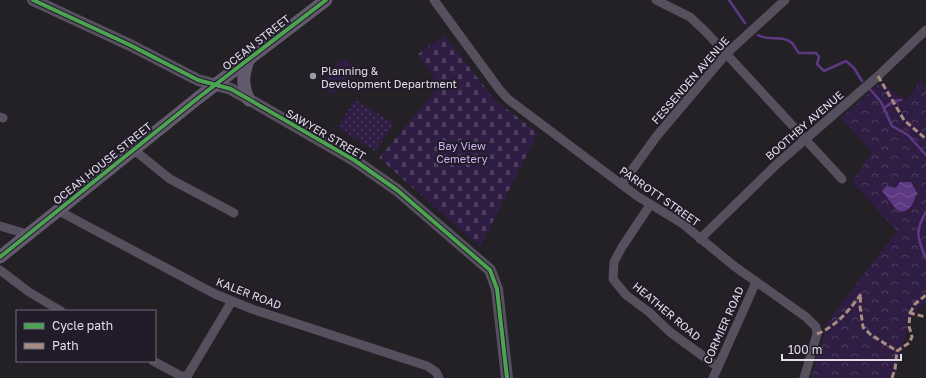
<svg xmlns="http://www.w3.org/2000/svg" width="926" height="378" viewBox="0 0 926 378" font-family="'Golos Text',sans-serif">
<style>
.grass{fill:url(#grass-dots)}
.cemetery{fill:url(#cemetery-stones)}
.park{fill:url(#park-crowns)}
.pitch{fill:#301d44}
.water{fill:url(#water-waves)}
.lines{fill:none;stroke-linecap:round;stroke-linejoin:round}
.stream{stroke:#5d3983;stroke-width:2.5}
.minor{stroke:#564f5e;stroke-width:9}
.tertiary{stroke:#564f5e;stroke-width:12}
.secondary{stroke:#62596d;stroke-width:13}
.quiet{stroke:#a88b81;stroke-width:3;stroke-dasharray:6 3;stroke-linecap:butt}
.cycleway-casing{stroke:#221c2a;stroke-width:6}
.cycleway{stroke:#4ca352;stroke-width:4}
.poi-dot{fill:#9e9ca3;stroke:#221c2a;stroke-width:1.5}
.labels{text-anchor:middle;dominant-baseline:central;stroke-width:4;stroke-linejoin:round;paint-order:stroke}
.street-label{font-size:11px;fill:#e1dee7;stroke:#221c2a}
.poi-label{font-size:11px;fill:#e1dee7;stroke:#221c2a;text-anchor:start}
.park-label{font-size:11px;fill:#ccaff1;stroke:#221c2a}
</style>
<defs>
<pattern id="grass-dots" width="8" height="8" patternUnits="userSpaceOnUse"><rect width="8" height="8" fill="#301d44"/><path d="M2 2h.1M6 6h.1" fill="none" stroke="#4e3d5f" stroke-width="1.8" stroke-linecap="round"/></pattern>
<pattern id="cemetery-stones" width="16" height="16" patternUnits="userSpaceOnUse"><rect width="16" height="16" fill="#301d44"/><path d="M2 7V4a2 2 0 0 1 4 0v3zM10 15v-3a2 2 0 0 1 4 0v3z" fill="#4e3d5f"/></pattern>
<pattern id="park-crowns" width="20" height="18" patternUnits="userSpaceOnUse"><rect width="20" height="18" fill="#301d44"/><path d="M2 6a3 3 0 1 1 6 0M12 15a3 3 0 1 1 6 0" fill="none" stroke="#4e3d5f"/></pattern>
<pattern id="water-waves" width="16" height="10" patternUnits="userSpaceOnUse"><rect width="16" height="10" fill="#5d3983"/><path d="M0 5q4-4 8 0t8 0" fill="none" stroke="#745595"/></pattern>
</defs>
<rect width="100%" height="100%" fill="#232026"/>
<path class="grass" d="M356,100L394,124L375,151L337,127Z"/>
<path class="cemetery" d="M444,35L495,100L538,133L480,247L379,158L439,86L418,54Z"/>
<path class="park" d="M921,80L926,87V302L911,315L894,378H811L826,327L825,325L897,231L852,182L872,152L841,118L880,83L907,100Z"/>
<path class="pitch" d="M340,59L343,61L344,59L355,67L334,95L321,85Z"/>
<path class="water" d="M900,182H911L917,193C913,202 912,210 901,212L896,209L882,191L886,186L896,188Z"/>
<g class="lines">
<g class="stream">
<path d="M729,0L745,23"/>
<path d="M758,35C769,42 781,34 792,43C795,46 796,50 799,53H816L819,57L817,64L824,71L846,61L854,68L862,81"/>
<path d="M869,88L881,102L892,126L908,135L926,155"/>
<path d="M884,108L894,101L901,100"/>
<path d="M926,212C914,232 918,239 926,259"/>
</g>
<g class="minor">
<path d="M434,0L499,89L508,99L637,196L683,224L734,266L806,317L816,327L817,334L804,378"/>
<path d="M656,0L690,17L706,32L842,179"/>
<path d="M0,117L3,118"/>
<path d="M134,150L170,179L234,213"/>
<path d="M622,184L656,137L726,54L785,0"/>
<path d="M650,205L622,247L614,262L613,279L626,295L649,312L670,332L718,367"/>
<path d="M57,210L215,294L252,309L427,366L436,372L439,378"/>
<path d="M0,226L27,234"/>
<path d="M700,239L778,163L878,76L926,30"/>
<path d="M0,270L29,292L61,311"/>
<path d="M153,361L181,376H187"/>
<path d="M186,378L232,301"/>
<path d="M713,378L756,282"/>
</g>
<path class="tertiary" d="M33,0L130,45L198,80L231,89L354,160L397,190L490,270L497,289L507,378"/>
<g class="secondary">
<path d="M249,100C241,84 243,74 249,58"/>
<path d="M0,257L198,98L326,0"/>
</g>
<g class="quiet">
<path d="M878,76L904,120L926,139"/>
<path d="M910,313L915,304L926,295"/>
<path d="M817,334C835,327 850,310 861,294L860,306L863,327L871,335L897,351"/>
<path d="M892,378L895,369L897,351L909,343L912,337L909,326L910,313L926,317"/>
</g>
<defs>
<g id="cycleway">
<path d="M33,0L130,45L198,80L231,89L354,160L397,190L490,270L497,289L507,378"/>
<path d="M0,257L198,98L326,0"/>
</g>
</defs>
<use href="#cycleway" class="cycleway-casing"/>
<use href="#cycleway" class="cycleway"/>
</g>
<circle class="poi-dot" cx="313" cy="76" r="4"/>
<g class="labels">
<g class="street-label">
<text transform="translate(256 42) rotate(-38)">OCEAN STREET</text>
<text transform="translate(690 80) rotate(-49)">FESSENDEN AVENUE</text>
<text transform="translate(804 125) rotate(-41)">BOOTHBY AVENUE</text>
<text transform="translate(326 134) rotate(30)">SAWYER STREET</text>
<text transform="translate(102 163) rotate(-39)">OCEAN HOUSE STREET</text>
<text transform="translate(660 196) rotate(35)">PARROTT STREET</text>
<text transform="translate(249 293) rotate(21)">KALER ROAD</text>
<text transform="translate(667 311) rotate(40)">HEATHER ROAD</text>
<text transform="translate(723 325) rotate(-66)">CORMIER ROAD</text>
</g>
<g class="poi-label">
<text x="321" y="70">Planning &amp;<tspan x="321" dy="13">Development Department</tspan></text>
</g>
<g class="park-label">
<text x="462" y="145">Bay View<tspan x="462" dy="13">Cemetery</tspan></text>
</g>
</g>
<rect x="16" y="310" width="140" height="52" fill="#221c2a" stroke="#6e6a76"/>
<rect x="24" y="323" width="20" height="6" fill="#4ca352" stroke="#6e6a76"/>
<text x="52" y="330" font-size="12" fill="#e1dee7">Cycle path</text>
<rect x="24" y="343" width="20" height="6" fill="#a88b81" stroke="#6e6a76"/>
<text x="52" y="350" font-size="12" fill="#e1dee7">Path</text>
<path d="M782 354v6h119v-6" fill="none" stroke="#e1dee7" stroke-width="2"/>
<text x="788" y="354" font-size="12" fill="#e1dee7" stroke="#221c2a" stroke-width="3" paint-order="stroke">100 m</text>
</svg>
